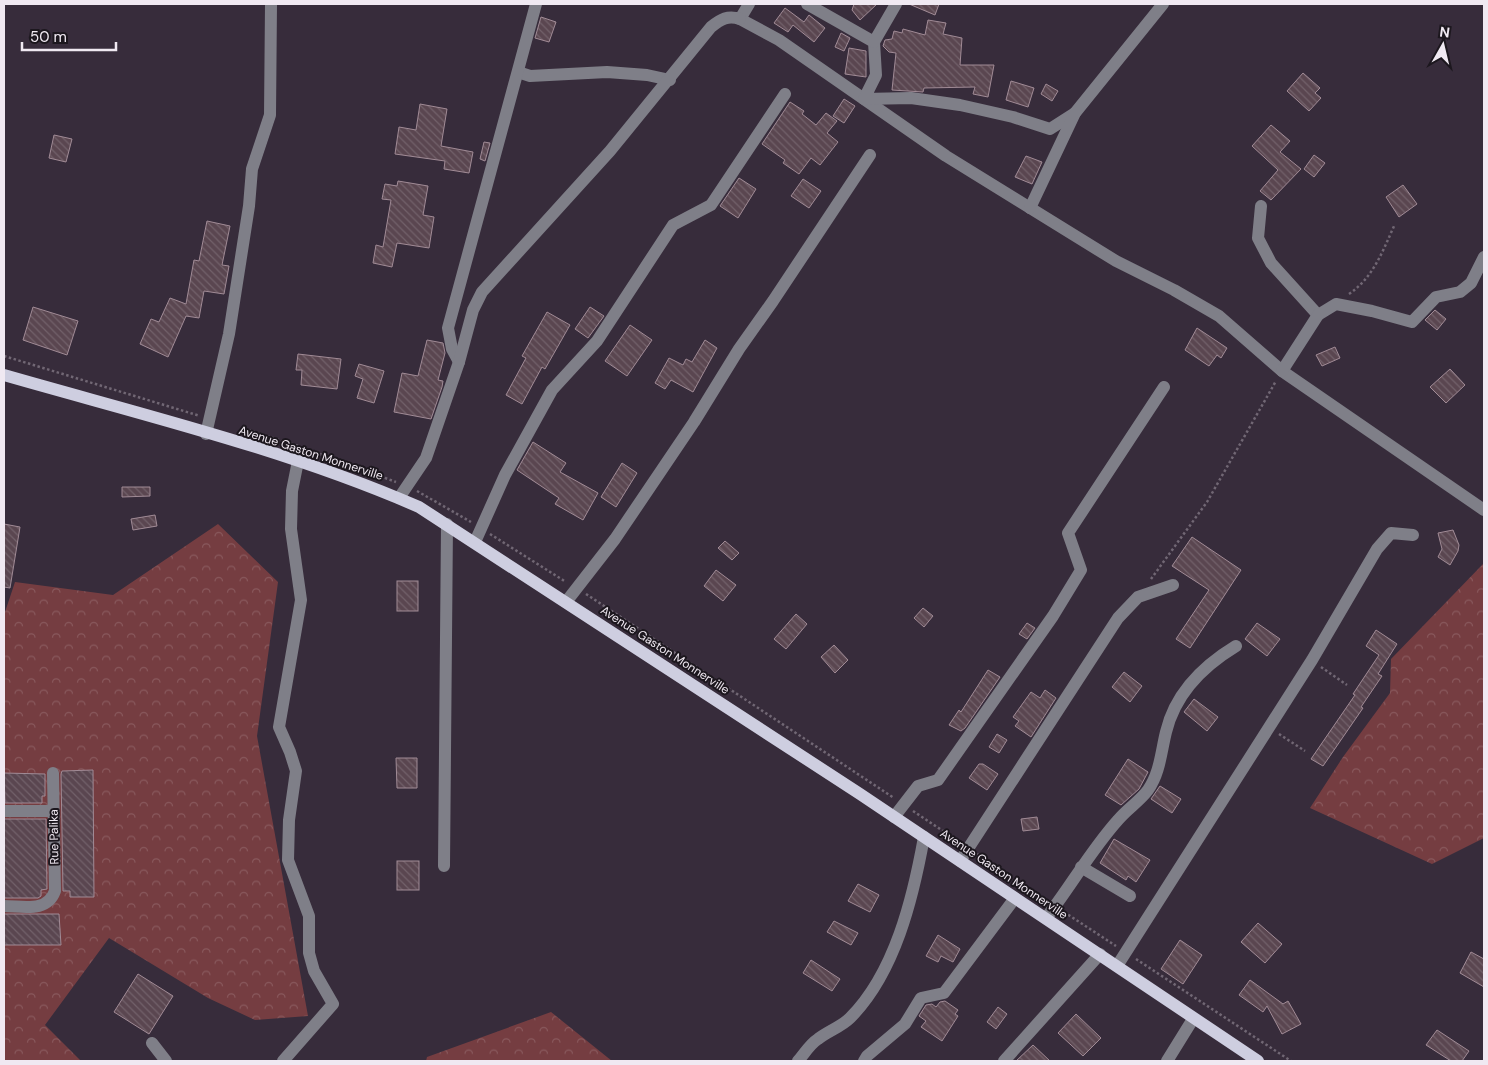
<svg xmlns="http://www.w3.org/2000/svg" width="1488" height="1065" viewBox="0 0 1488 1065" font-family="'DM Sans',sans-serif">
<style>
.forest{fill:url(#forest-crowns)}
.building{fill:url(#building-back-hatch);stroke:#a18b96}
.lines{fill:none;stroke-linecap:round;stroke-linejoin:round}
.path{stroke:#716774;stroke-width:2.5;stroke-dasharray:2.5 2.5;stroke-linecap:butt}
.minor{stroke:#7f7f88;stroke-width:12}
.major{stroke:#cecee0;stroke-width:12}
.labels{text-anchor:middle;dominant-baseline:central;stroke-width:4;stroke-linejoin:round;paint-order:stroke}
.street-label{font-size:12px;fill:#f0e9f2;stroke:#1c171e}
</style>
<defs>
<pattern id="forest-crowns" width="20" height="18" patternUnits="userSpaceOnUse" patternTransform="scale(1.25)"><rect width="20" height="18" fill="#753d41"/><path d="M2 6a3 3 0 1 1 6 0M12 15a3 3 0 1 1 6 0" fill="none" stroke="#89595d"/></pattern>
<pattern id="building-back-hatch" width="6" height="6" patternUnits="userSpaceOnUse" patternTransform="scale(1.25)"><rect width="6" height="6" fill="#5a4650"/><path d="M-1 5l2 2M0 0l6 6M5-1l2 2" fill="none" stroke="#72616a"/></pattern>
</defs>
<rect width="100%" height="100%" fill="#372c3b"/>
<g class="forest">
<path d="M218,524L278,582L257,736L308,1016L255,1020L208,998L109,938L45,1025L81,1061H4V615L15,582L113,595Z"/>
<path d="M1484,563V838L1432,864L1310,808L1343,757L1390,693L1391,659Z"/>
<path d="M551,1012L612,1061H426L427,1057Z"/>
</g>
<g class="building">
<path d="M854,4H877L860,20L852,10Z"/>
<path d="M909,4H939L935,15Z"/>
<path d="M785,8L804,22L809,15L825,28L814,42L793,25L788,32L774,23Z"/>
<path d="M541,17L556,22L549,42L535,38Z"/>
<path d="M928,20L946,23L943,34L962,38L960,65H994L988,97L973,94L975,87L924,88L923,92L892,90L896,53L889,52L883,46L885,40L892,39L894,31L902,33L903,29L925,35Z"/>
<path d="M841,33L850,38L844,51L835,47Z"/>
<path d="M849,48L866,51V77L845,74Z"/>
<path d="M1303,73L1320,88L1315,93L1321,98L1309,111L1287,91Z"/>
<path d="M1011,81L1034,88L1028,107L1006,100Z"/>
<path d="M1046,84L1058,91L1052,101L1041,94Z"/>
<path d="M844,99L855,106L844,123L833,116Z"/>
<path d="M790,102L804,111L802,114L816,125L826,113L837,121L827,133L838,142L820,165L811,158L799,174L783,163L785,160L762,144Z"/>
<path d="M420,104L447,109L441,146L473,152L469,173L444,169L445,161L395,154L399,127L416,130Z"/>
<path d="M1271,125L1290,141L1280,152L1301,169L1271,200L1260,191L1278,170L1252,146Z"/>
<path d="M54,135L72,139L66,162L49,158Z"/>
<path d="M484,142L490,143L485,161L480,159Z"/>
<path d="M1314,155L1325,163L1314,177L1304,169Z"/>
<path d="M1026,156L1042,162L1032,184L1015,177Z"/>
<path d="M739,178L756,189L738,218L720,206Z"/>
<path d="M803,179L821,191L809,208L791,196Z"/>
<path d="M398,181L428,186L423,215L434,217L429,248L397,243L392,267L373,263L376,245L383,247L391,200L382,199L385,184L397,186Z"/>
<path d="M1403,185L1417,204L1399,217L1386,197Z"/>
<path d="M207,221L230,226L222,265L229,266L224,294L204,291L199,318L186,316L168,357L140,344L151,319L159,322L170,298L186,304L194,260L199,261Z"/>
<path d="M33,307L78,321L67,355L23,340Z"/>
<path d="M590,307L604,316L588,338L575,329Z"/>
<path d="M1435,310L1446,319L1437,330L1425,320Z"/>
<path d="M547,312L570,325L545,369L542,367L522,404L506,395L526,358L522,356Z"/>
<path d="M630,325L652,340L627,376L605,361Z"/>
<path d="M1197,328L1227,348L1221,358L1217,355L1209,366L1185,350Z"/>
<path d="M427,340L443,343L445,353L438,380L443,381L442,387L431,419L394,412L402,373L418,376Z"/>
<path d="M705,340L717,348L693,392L671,380L665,389L655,383L669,358L683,365L686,359L692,362Z"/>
<path d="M1335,347L1340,358L1322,366L1316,355Z"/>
<path d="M298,354L341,359L337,389L301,385L302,370H296Z"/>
<path d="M359,364L384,371L374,403L357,398L363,379L355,376Z"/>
<path d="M1450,369L1465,385L1446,403L1430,387Z"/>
<path d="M533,442L566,463L560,472L598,493L583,520L555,504L559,498L517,470Z"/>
<path d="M622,463L637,473L616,507L601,497Z"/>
<path d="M122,487H150V496L122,497Z"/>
<path d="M155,515L157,526L133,530L131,519Z"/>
<path d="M4,524L20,527L10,588L4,587Z"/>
<path d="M1453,530L1459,545L1458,551L1450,565L1438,557L1442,549L1438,533Z"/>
<path d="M1192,537L1241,570L1190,648L1176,639L1209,590L1172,566Z"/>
<path d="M725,541L739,553L732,560L718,548Z"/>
<path d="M716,570L736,585L723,601L704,586Z"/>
<rect x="397" y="581" width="21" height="30"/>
<path d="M923,608L933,616L924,627L914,618Z"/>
<path d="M796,614L807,624L786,649L774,639Z"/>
<path d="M1027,623L1035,628L1027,639L1019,634Z"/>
<path d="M1257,623L1280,639L1267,656L1245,639Z"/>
<path d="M1376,630L1397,644L1378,674L1382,676L1361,707L1363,708L1323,766L1311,759L1355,695L1353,694L1379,655L1366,646Z"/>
<path d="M834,645L848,660L835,673L821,657Z"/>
<path d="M988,670L1000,677L965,728L961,731L949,725L959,710L961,712Z"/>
<path d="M1124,672L1142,686L1130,702L1112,687Z"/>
<path d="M1045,690L1056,698L1031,737L1015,726L1019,721L1013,717L1031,692L1040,698Z"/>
<path d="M1194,699L1218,717L1207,731L1184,712Z"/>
<path d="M997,734L1007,740L999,753L989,747Z"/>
<path d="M396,758H417V788H397Z"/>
<path d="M1128,759L1148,772L1139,789L1121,805L1105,795Z"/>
<path d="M979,764H983L998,774L987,790L969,778Z"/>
<path d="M93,770L94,897H70V891H63L61,774L62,771Z"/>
<path d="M4,773L45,774V796H42V803H5Z"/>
<path d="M1160,786L1181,799L1172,813L1151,799Z"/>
<path d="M1037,817L1039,829L1023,831L1021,819Z"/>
<path d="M4,819H46L47,889L41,890V896L38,898H4Z"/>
<path d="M1114,839L1150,860L1136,882L1128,876L1126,880L1100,863Z"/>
<rect x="397" y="861" width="22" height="29"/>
<path d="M858,884L879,895L870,912L848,901Z"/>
<path d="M4,914H59L61,945H4Z"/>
<path d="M834,921L858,933L851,945L827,932Z"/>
<path d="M1258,923L1282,944L1265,963L1241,942Z"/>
<path d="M938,935L960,949L953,962L941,956L938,962L926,956Z"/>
<path d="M1180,940L1202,955L1183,984L1161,969Z"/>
<path d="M1471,952L1484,959V987L1460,973Z"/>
<path d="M811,960L840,979L832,991L803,973Z"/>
<path d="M138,974L173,996L149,1034L114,1012Z"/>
<path d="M1250,980L1283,1004L1288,1001L1301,1024L1282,1034L1267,1006L1263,1012L1239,995Z"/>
<path d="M945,1001L958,1010L955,1014L958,1016L942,1041L921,1027L926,1021L919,1016L926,1005L932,1004L936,1007L940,1002Z"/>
<path d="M998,1007L1007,1014L996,1029L987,1022Z"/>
<path d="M1076,1014L1101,1038L1083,1056L1058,1033Z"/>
<path d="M1437,1030L1469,1051L1462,1061H1451L1426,1045Z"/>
<path d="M1033,1045L1050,1061H1016Z"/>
</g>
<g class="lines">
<g class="path">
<path d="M1349,294C1374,277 1383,250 1395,224"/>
<path d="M4,356L200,416"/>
<path d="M248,430L298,446L396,482"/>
<path d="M417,491L471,522"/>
<path d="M490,534L566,582"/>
<path d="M1151,579L1207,502L1276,381"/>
<path d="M586,594L894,798"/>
<path d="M1321,667L1347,685"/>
<path d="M1279,734L1305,751"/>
<path d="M913,811L958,841"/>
<path d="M977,854L1045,900"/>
<path d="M1064,912L1116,946"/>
<path d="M1136,959L1291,1061"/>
</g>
<g class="minor">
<path d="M749,4L740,19L779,40L946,156L1116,261L1174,290L1219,316L1282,371L1484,510"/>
<path d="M807,4L874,42L876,75L864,99L911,98L960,105L1013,117L1050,129L1075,113"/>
<path d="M874,42L896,4"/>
<path d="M518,72L530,76L607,72L647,75L670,80"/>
<path d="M1261,206L1258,238L1271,263L1318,315"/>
<path d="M1030,208L1075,113L1163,4"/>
<path d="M459,362L452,349L448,328L536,4"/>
<path d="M1282,371L1318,315L1336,304L1372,311L1412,322L1436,297L1460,292L1471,283L1484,257"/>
<path d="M206,434L229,334L249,206L252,169L270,115L271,4"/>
<path d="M399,498L426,458L459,362L473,310L482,292L610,151L711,27C721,19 728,15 740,19"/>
<path d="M475,542L505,475L552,390L597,341L673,225L711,205L785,94"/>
<path d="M566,602L615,539L694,422L739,349L773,301L870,155"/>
<path d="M4,811H53"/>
<path d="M894,817L918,786L938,780L1053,616L1081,570L1068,533L1164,387"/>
<path d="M960,861L1118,618L1138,597L1173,585"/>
<path d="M444,866L447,524"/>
<path d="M1081,867L1130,896"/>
<path d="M4,906C23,906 47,913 55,891L53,773"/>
<path d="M1046,918C1071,886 1091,850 1118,820C1127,809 1140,801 1148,790C1160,773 1161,752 1166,732C1175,694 1203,666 1236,646"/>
<path d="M1117,966L1312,660L1377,549L1391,533L1413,535"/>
<path d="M152,1043L166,1061"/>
<path d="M283,1061L333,1004L314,971L309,953V916L288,860L289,820L296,771L290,752L279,727L301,600L291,529L292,491L298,461"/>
<path d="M798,1061C804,1054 810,1044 818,1039C828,1031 841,1027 850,1018C895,973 913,898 924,837"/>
<path d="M864,1061L867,1056L905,1024L921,998L944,993L1015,898"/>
<path d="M1004,1061L1100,954"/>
<path d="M1167,1061L1193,1019"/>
</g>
<path class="major" d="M4,375C143,415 286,449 419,507L860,794L1258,1061"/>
</g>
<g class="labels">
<g class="street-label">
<text transform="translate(311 453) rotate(18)">Avenue Gaston Monnerville</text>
<text transform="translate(665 650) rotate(33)">Avenue Gaston Monnerville</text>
<text transform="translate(54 837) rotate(-91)">Rue Palika</text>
<text transform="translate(1004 874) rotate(34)">Avenue Gaston Monnerville</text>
</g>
</g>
<rect width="1488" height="1065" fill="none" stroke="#f0e9f2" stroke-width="10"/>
<g transform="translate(1443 45) rotate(8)" stroke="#1c171e" stroke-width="4" paint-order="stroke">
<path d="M0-4L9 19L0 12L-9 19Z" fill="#f0e9f2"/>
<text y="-8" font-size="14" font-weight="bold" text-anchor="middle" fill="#f0e9f2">N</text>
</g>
<path d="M22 42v8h94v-8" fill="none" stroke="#f0e9f2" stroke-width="2.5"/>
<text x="30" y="42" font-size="15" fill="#f0e9f2" stroke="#1c171e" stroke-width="4" paint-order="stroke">50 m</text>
</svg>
